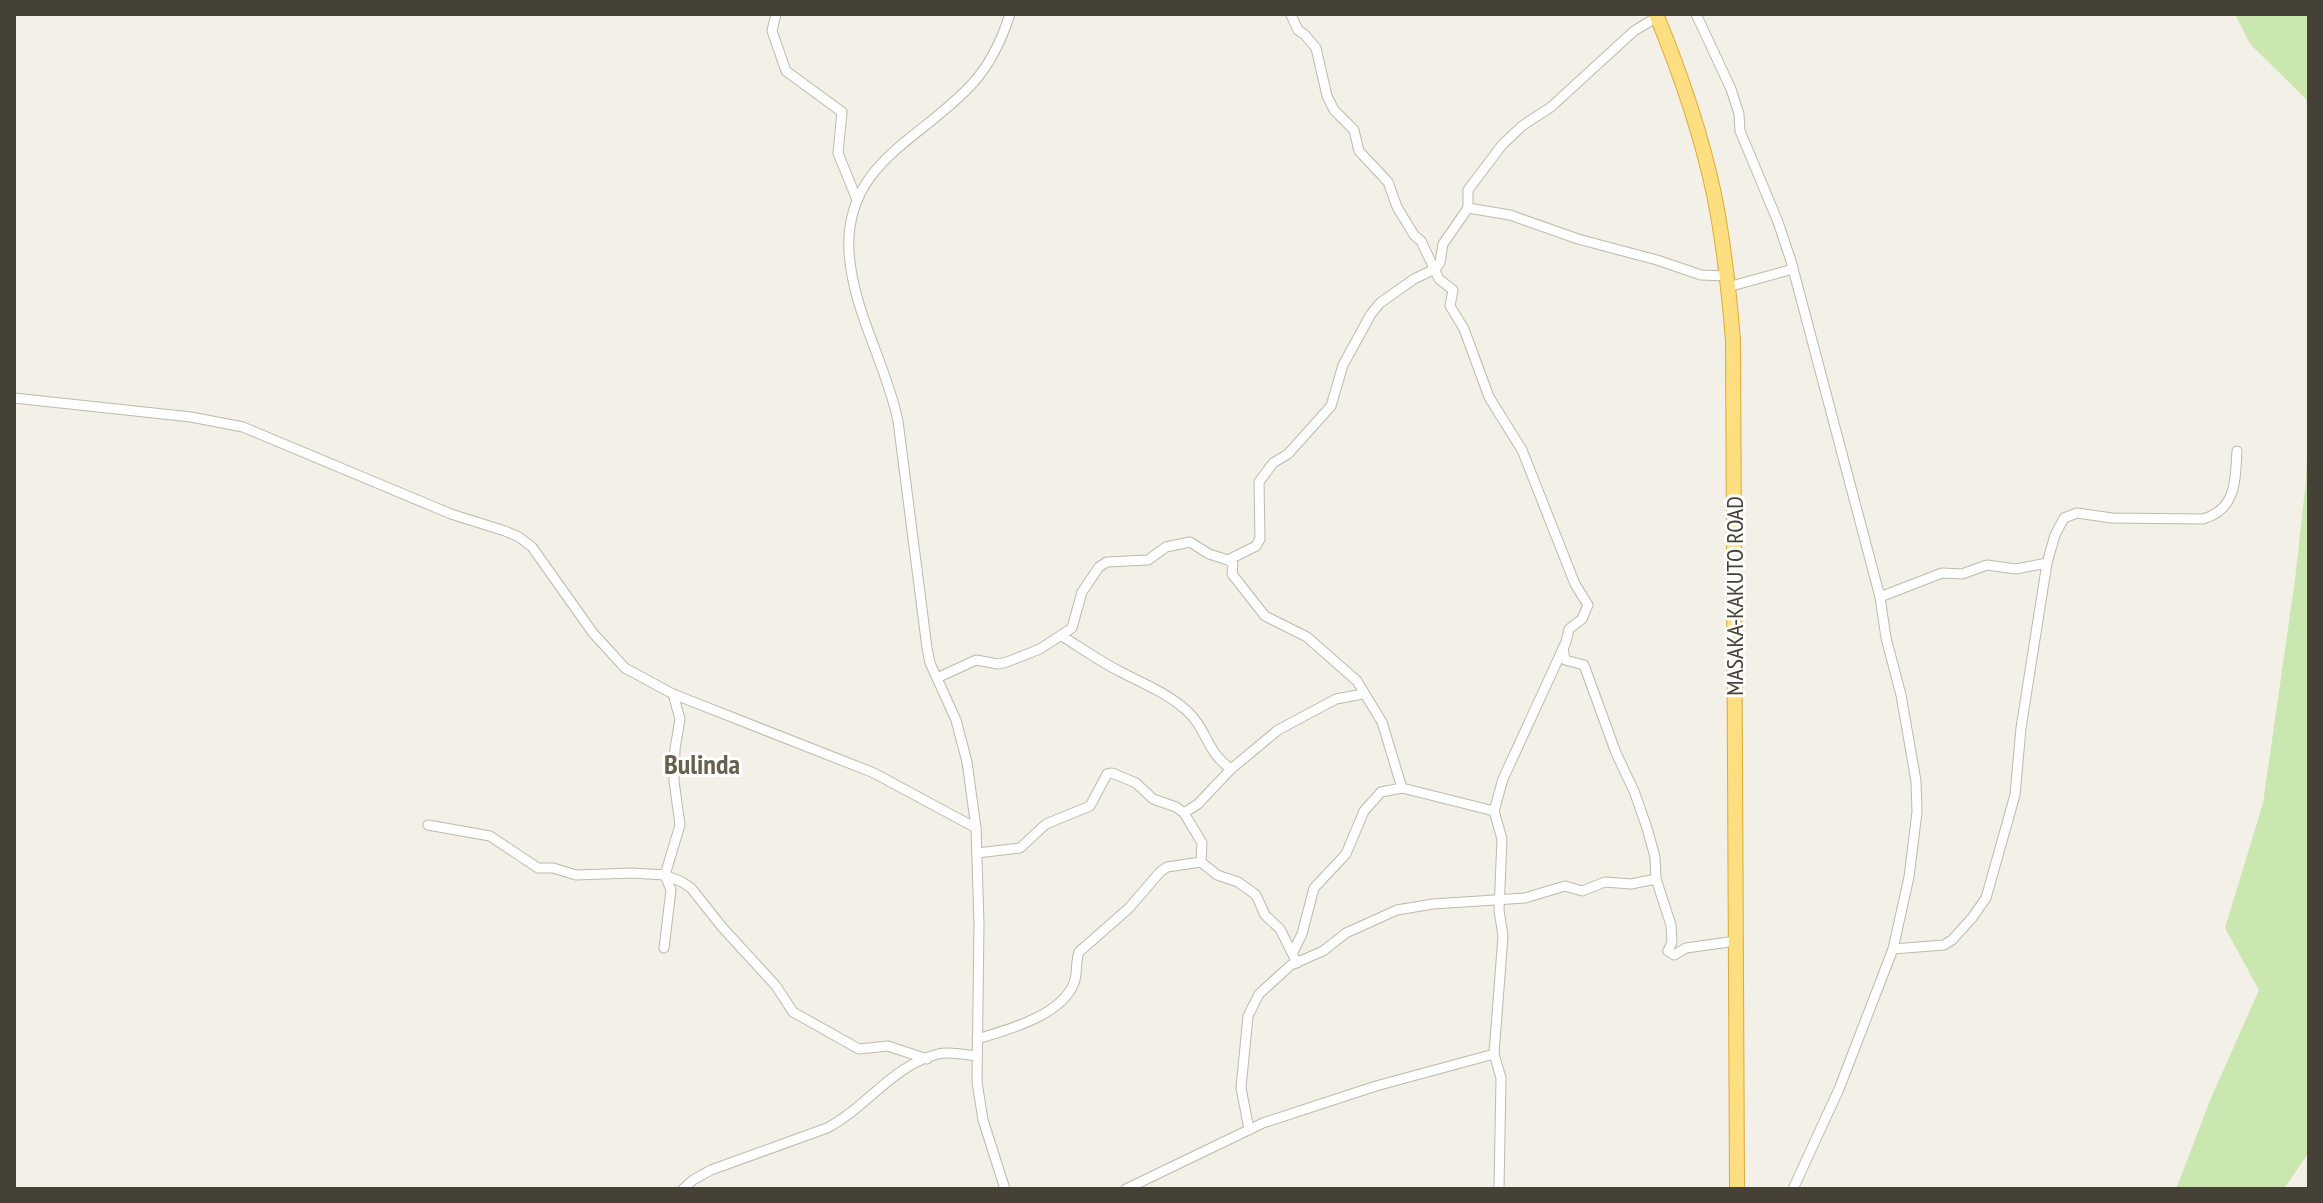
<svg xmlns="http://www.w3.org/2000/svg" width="2323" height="1203" viewBox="0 0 2323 1203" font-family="'PT Sans Narrow',sans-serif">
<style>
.green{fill:#cbe7b0}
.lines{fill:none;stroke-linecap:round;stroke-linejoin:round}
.minor-casing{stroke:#bfb9aa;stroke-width:11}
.trunk-casing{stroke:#dcaa38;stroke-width:16}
.minor{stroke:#fff;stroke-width:9}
.trunk{stroke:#fdde80;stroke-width:14}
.labels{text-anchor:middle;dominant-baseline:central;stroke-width:6;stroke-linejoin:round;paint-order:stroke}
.street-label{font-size:24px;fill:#464136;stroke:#fff}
.quarter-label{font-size:28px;font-weight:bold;fill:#69604d;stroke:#fff}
</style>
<rect width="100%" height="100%" fill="#f3f0e7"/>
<g class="green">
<path d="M2235,14H2309V117L2306,99L2250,44Z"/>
<path d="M2309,376V1152L2284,1189H2176L2211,1098L2259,990L2225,928L2263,803L2295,580L2306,480Z"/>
</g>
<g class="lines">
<defs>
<g id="minor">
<path d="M776,14L772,31L786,71L842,112L838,153L857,200"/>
<path d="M1696,14L1731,89L1739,114L1740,131L1778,222L1791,261L1880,597L1886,638L1901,695L1916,781L1917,812L1909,877L1893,949L1839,1089L1793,1189"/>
<path d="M1468,208L1510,215L1578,239L1657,260L1701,275L1727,276"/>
<path d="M1728,287L1793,269"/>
<path d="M14,398L191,417L243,427L451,514L505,531L519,537L532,547L593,633L625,668L673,694L874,773L976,828"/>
<path d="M1228,560L1256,546L1260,539L1259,482L1273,463L1288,454L1331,406L1343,365L1371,314L1380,303L1414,279L1435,269L1440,263L1443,244L1468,208V190L1502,145L1522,126L1551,107L1634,31L1657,17"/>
<path d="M1880,597L1942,573L1962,574L1987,565L2016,569L2047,563"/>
<path d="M1062,636C1081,648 1101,662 1121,672C1144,684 1167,693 1186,710C1207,728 1206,752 1231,769"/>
<path d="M1563,648L1565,660L1584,665L1616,753L1634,791L1647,828L1655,857L1656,879L1671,925L1672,942L1668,951L1674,955L1686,948L1736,941"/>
<path d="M937,678L976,660L998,664L1007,662L1040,649L1072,628L1082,592L1099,567L1107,562L1148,560L1166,547L1190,542L1209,554L1228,560L1233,564L1232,574L1265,616L1307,637L1357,681L1382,722L1402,788"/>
<path d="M1184,813L1198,804L1231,769L1278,730L1336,699L1363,694"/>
<path d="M428,825L490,836L538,868H553L576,875L632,873L665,875L682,882L691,888L722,927L776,986L793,1012L859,1049L888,1046L927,1059"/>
<path d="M977,853L1020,848L1046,824L1090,806L1107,774L1112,773L1136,783L1153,799L1176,807L1184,813L1202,843L1201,862"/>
<path d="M664,948L671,890L665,875L680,825L674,781L675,749L680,719L673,694"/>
<path d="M1893,949L1944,945L1952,940L1972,918L1986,898L2015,795L2021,728L2047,563L2055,535L2064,518L2077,513L2112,518L2203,519C2237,509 2235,480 2237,451"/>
<path d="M1293,952L1302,934L1314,888L1346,854L1364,811L1381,792L1402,788L1494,811"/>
<path d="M977,1039C1007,1030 1061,1016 1074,983C1078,973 1075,963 1079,952L1129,908L1160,872L1167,867L1201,862L1217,875L1238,882L1256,895L1265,915L1280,929L1297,963"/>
<path d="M1494,1054L1501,1078L1499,1189"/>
<path d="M1249,1129L1241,1088L1248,1016L1259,994L1291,965L1323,951L1346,933L1397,910L1433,904L1525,898L1565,886L1582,891L1605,882L1631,884L1656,879"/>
<path d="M683,1189L693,1180L711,1170L827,1128C866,1108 893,1065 938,1054C950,1051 965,1055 977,1056"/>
<path d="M1005,1189L983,1120L977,1082L979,923L976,828L967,762L956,720L930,663L927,648L898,421C886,363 853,312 849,252C844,162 923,139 973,83C991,63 1002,39 1010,14"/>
<path d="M1126,1189L1263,1123L1376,1086L1494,1054L1503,936L1499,910L1502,839L1494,811L1503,779L1566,642L1569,629L1582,619L1588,605L1575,584L1522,450L1489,397L1464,329L1450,306L1453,290L1439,279L1421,241L1414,235L1397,207L1388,182L1359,151L1354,130L1334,110L1327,96L1316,48L1305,35L1298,30L1291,15"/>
</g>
<path id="trunk" d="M1656,14C1680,72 1701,133 1714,194C1724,243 1729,291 1733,340L1737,1189"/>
</defs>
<use href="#minor" class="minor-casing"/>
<use href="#trunk" class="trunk-casing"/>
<use href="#minor" class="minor"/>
<use href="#trunk" class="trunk"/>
</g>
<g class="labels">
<g class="street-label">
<text transform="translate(1734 596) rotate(-90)">MASAKA-KAKUTO ROAD</text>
</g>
<g class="quarter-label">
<text x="702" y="763">Bulinda</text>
</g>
</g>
<rect width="2323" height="1203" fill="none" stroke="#464136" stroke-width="32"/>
</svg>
